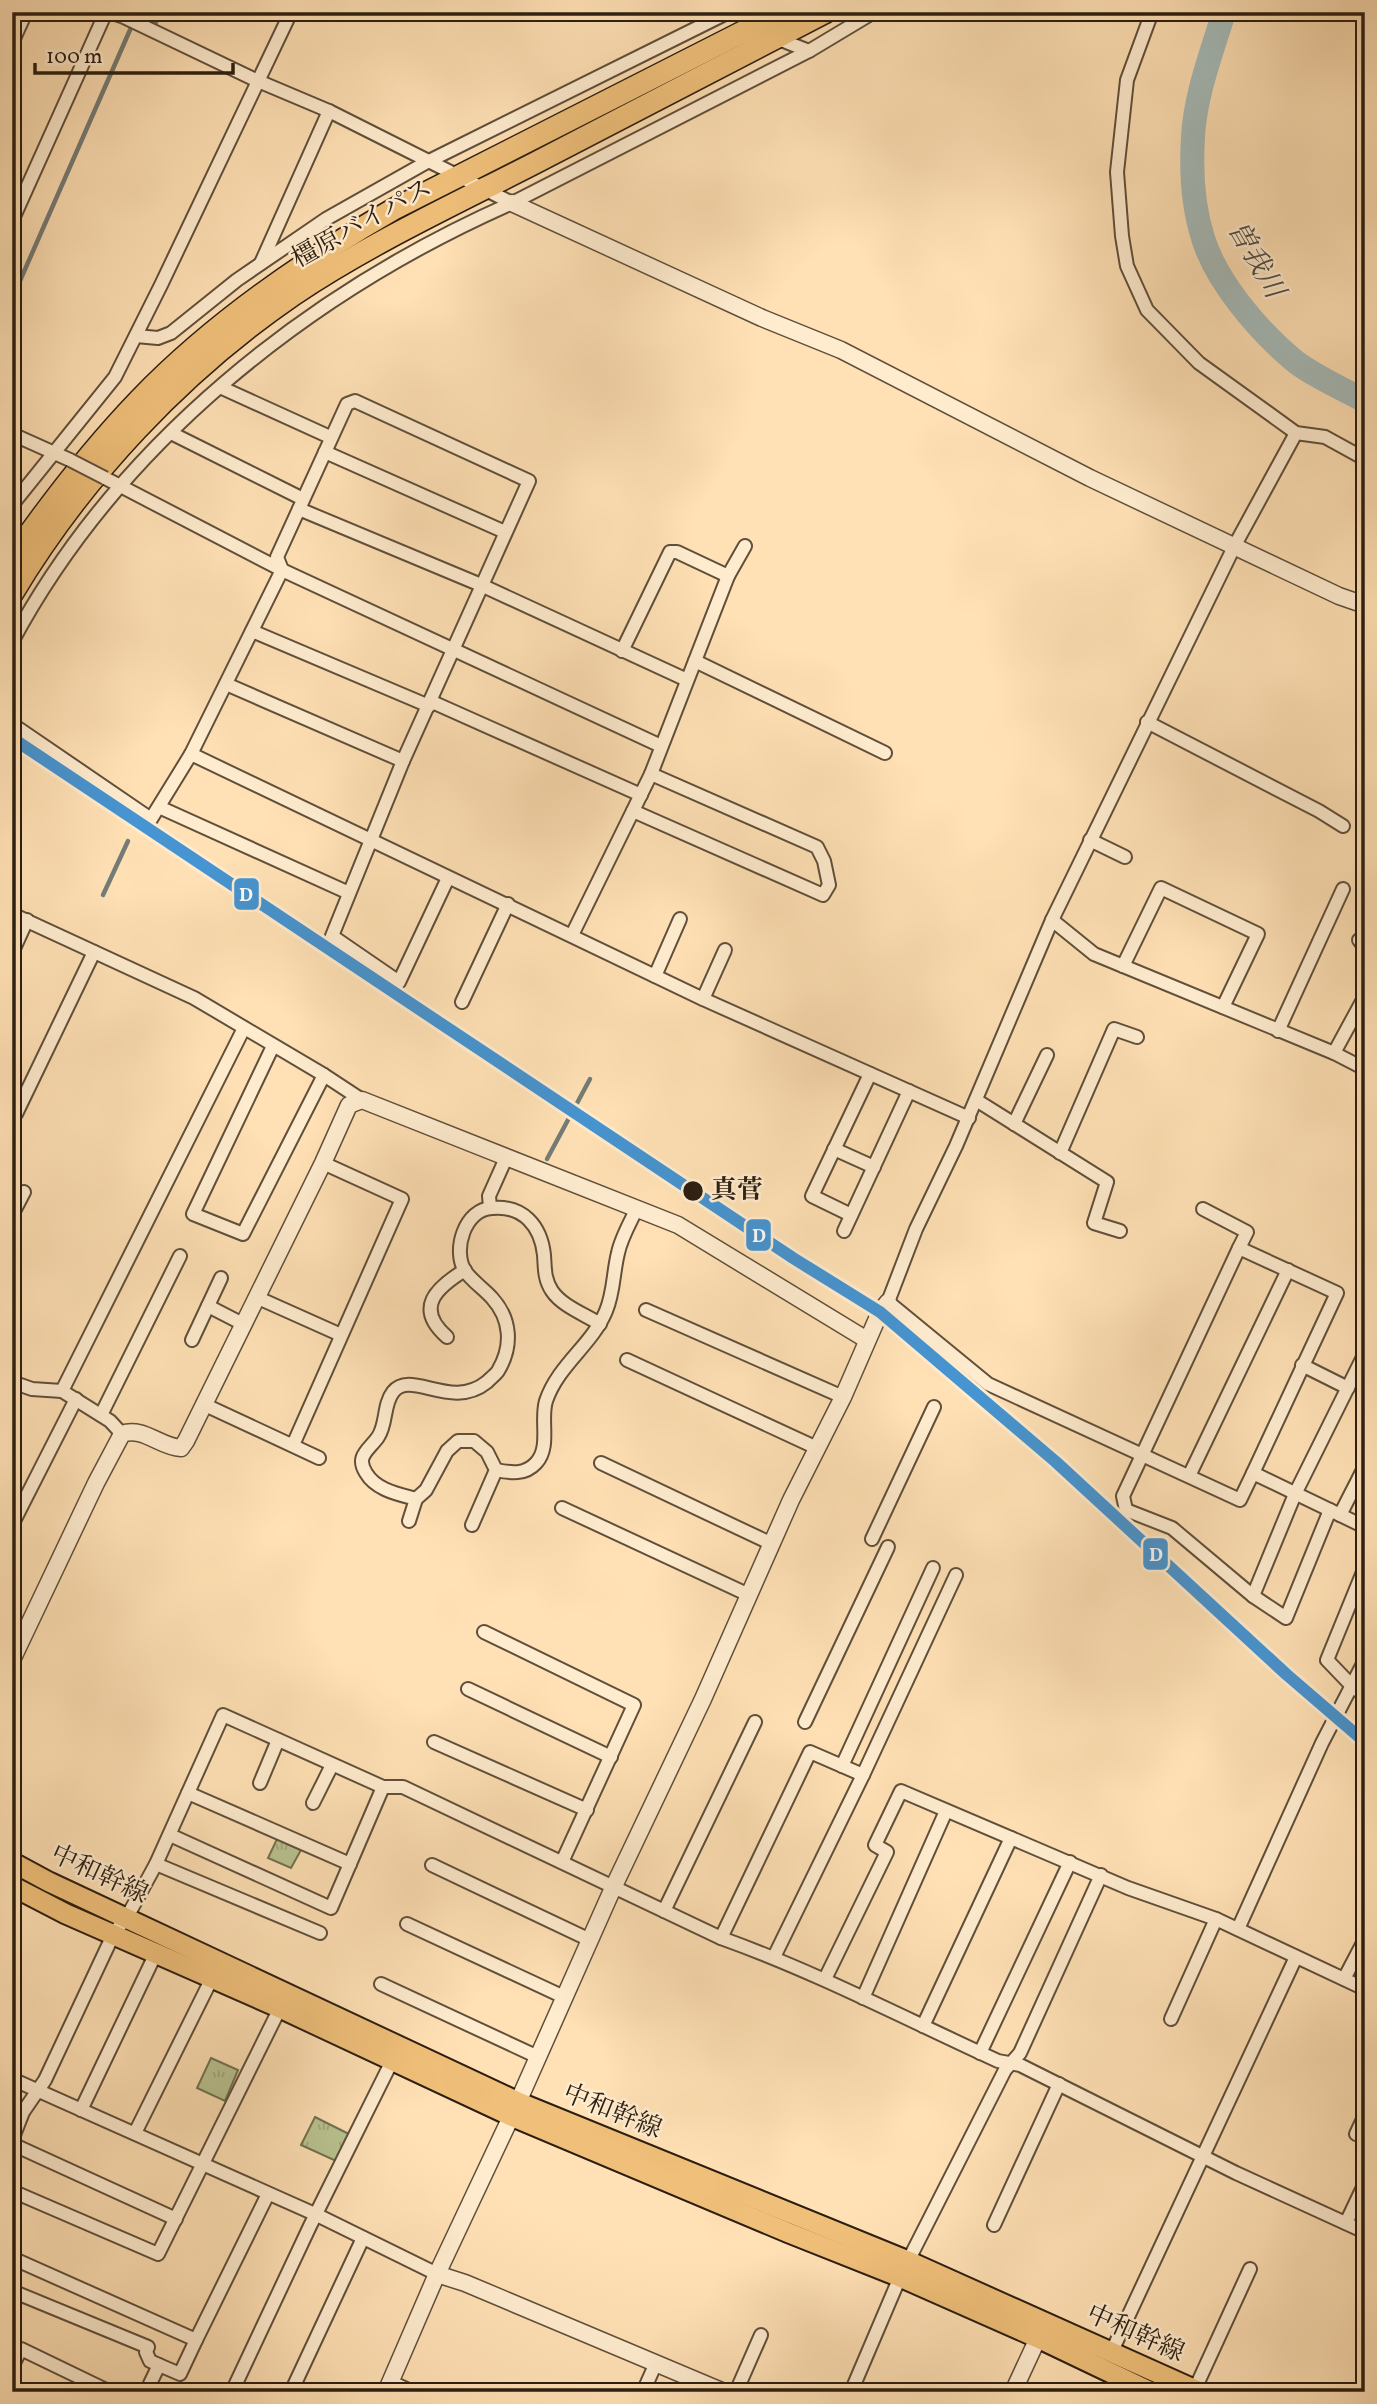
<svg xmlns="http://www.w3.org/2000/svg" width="1377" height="2404" viewBox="0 0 1377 2404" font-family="Vollkorn,'Noto Serif JP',serif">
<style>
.park{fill:url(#park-tufts);stroke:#727152;stroke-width:2}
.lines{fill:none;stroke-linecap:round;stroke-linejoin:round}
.stream{stroke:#747c76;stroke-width:4.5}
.river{stroke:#a5bbb9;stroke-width:24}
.minor-casing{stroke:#604f3a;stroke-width:16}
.tertiary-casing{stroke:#604f3a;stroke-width:19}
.primary-casing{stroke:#2b1e11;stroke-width:23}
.trunk-casing{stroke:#2b1e11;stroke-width:24}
.minor{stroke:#ffeccf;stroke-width:12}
.tertiary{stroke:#ffeccf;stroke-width:16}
.primary{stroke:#f0c07a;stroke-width:19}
.trunk{stroke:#f0c07a;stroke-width:21}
.minor-bridge-casing{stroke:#604f3a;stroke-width:16;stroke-linecap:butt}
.minor-bridge{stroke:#ffeccf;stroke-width:12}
.rail-1-casing{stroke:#ffeccf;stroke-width:18}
.rail-1{stroke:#4694d1;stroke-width:12}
.stop-dot{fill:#2b1e11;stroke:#ffeccf;stroke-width:2.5}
.labels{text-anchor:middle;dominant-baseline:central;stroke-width:5;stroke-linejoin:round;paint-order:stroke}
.street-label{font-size:26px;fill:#2b1e11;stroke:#ffeccf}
.stop-label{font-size:26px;font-weight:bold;fill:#2b1e11;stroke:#ffeccf;text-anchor:start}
.water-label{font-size:28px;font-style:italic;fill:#504d43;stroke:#ffeccf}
.line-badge{stroke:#ffeccf;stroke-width:2.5}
.badge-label{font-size:19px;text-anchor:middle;font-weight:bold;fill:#fff}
</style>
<defs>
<pattern id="park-tufts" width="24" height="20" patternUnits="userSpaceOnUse" patternTransform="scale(1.75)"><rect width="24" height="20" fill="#bac492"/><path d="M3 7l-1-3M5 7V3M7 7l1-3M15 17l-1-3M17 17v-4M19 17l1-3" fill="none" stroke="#a0a87d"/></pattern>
</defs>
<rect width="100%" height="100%" fill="#ffe1b5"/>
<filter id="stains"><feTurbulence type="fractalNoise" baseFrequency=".00286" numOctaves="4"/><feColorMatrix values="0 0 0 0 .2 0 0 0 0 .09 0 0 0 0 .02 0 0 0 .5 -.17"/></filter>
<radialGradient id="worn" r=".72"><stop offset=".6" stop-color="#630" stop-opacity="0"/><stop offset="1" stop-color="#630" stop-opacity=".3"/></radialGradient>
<g class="park">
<path d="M277,1839L301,1850L291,1868L268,1858Z"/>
<path d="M211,2058L238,2070L225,2101L197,2088Z"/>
<path d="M315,2117L349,2134L336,2161L301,2145Z"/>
</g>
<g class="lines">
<g class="stream">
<path d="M155,24L161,12"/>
<path d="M12,299L130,30"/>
<path d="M103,895L128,841"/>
<path d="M547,1159L590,1079"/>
</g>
<path class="river" d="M1224,12C1212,52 1195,95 1193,137C1191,169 1193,207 1203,238C1216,281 1257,329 1291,358C1309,374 1343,389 1365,401"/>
<defs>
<g id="minor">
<path d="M109,12L124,17L258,81L329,111L512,203"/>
<path d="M1152,12L1127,80L1117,172L1122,236L1127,266L1147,310L1199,363L1296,433L1325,437L1365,459"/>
<path d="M776,38L809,51"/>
<path d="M12,43L26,12"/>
<path d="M12,221L106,12"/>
<path d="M261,263L329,111"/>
<path d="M136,336L158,338L171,333L237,280L326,219L427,162L729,12"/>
<path d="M220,387L330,437"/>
<path d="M171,433L303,499"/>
<path d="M1296,433L1235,545L1052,920L956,1146L916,1229L888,1302L988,1384L1240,1500L1253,1473L1365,1527"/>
<path d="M12,434L70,460"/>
<path d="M325,452L505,532"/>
<path d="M105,478L282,570L661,746"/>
<path d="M12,505L115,377L161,285L291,12"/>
<path d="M299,509L481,585L687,680"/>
<path d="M252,631L429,706"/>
<path d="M12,642C118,444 308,293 512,203L809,51L874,12"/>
<path d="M622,651L670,552H677L728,576"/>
<path d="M695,661L885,753"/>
<path d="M226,684L403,761"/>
<path d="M430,701L641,795"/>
<path d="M1147,722L1319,811L1343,826"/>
<path d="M12,724L151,819L191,754L282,570L277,557L347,404L355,401L529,481L403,761L332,936L399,982L448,878"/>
<path d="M191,754L703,999L969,1118"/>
<path d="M159,807L349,893"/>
<path d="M633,811L823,895L829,885L824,861L817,847L651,774"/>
<path d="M1090,840L1125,857"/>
<path d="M12,914L194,998L324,1075L362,1100"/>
<path d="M1052,920L1094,954L1334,1053L1365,1069"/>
<path d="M572,935L651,774L728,576L745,546"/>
<path d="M1359,940L1365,948"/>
<path d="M12,953L27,920"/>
<path d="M1123,966L1161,888L1258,934L1223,1007"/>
<path d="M655,976L680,919"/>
<path d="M703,999L725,950"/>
<path d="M462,1002L508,904"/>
<path d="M1278,1031L1343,889"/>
<path d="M273,1046L193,1214L243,1234L324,1075"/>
<path d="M1334,1053L1365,996"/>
<path d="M976,1100L1107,1182L1094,1223L1120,1231"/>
<path d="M16,1114L94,952"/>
<path d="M1014,1124L1047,1055"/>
<path d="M834,1149L874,1167"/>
<path d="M1060,1153L1114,1029L1137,1037"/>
<path d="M490,1207L489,1196L506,1158"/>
<path d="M1203,1209L1247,1232L1239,1248"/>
<path d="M12,1215L24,1192"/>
<path d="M851,1215L812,1196L870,1074"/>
<path d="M844,1231L909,1091"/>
<path d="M256,1297L341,1335"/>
<path d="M208,1306L243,1324"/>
<path d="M646,1310L843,1397"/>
<path d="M447,1337C414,1308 436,1288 465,1270"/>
<path d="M192,1340L221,1278"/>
<path d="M627,1360L817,1448"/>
<path d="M1302,1365L1348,1388"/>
<path d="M12,1382L32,1389L62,1391"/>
<path d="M203,1404L319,1458"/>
<path d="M101,1415L180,1256"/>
<path d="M122,1434L110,1421L62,1391L244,1028"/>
<path d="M293,1445L402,1199L323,1163"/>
<path d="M601,1463L772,1544"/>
<path d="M496,1470C511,1473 525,1475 536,1463C551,1447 540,1420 546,1401C558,1365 592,1345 606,1311C614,1292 613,1273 618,1253C621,1238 630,1223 637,1208"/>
<path d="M1253,1473L1337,1293L1239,1248L1123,1496L1126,1510L1172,1528L1253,1596L1286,1618L1330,1510"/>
<path d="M1189,1476L1288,1270"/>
<path d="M416,1499C398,1494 376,1490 366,1473C355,1456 369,1450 378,1437C387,1424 383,1405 393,1392C411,1369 451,1411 487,1382C491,1378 495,1375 498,1371C513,1346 511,1319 492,1298C484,1289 472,1281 465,1271C452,1250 465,1209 492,1208C523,1205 541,1226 544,1255C545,1268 544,1279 552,1291C562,1306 584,1314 600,1324"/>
<path d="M562,1508L749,1595"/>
<path d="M1340,1515L1365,1466"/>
<path d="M409,1521L416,1499L426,1490L447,1451L458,1441H474L487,1452L496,1470L472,1525"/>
<path d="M12,1525L76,1399"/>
<path d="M872,1539L934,1407"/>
<path d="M1365,1567L1327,1660L1352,1686L1365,1696"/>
<path d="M1253,1596L1295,1494L1365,1353"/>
<path d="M484,1632L634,1705L562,1862"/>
<path d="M468,1689L611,1757"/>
<path d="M805,1722L888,1547"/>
<path d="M434,1742L587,1810"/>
<path d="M842,1766L933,1568"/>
<path d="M260,1783L278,1740"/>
<path d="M188,1793L350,1864"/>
<path d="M313,1803L332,1765"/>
<path d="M170,1835L331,1908L383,1787H403L721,1938C816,1972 906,2019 998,2061L1020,2065L1236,2173L1365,2232"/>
<path d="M156,1864L320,1933"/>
<path d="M432,1865L590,1940"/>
<path d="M664,1911L755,1722"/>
<path d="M407,1924L564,1997"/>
<path d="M1238,1929L1322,1743L1365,1660"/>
<path d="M721,1938L810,1752L863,1775"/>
<path d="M774,1957L863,1775L956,1575"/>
<path d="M825,1979L887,1852L875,1845L901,1791L1128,1888L1216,1919L1365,1989"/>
<path d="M1344,1979L1365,1939"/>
<path d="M381,1984L538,2057"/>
<path d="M863,1998L946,1811"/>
<path d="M1171,2019L1216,1919"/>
<path d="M923,2026L1011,1838"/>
<path d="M980,2053L1070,1862"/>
<path d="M12,2079L317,2215L437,2274"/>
<path d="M81,2110L156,1953"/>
<path d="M135,2133L212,1978"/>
<path d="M1356,2134L1365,2115"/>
<path d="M12,2140L23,2112L45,2080L114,1933L127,1917L156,1864L223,1715L383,1787"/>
<path d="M12,2144L176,2219"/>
<path d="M12,2191L158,2254L280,2008"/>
<path d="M1346,2223L1365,2183"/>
<path d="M994,2225L1059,2084"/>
<path d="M12,2258L196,2340L268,2194"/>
<path d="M12,2291L148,2347L146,2352L150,2361L159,2365"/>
<path d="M1112,2351L1296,1957"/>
<path d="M12,2367L21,2349L110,2392"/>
<path d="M391,2382L413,2392"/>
<path d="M1195,2389L1250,2269"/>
<path d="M146,2392L159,2365L180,2374L196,2340"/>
<path d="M232,2392L310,2226L392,2061"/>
<path d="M291,2392L363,2238"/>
<path d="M643,2392L656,2363"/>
<path d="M736,2392L761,2335"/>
<path d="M851,2392L900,2277L1005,2070L1020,2053L1101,1875"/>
</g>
<g id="tertiary">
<path d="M512,203L762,318L841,350L1090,478L1339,596L1365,605"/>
<path d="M12,1660L96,1483L122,1434C143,1426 160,1447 181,1448L186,1441L323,1163L349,1105L362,1100L678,1225L867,1340"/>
<path d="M437,2274L465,2283L724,2392"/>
<path d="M386,2392L437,2274L518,2102L613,1888L703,1699L791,1500L843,1397L880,1312L888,1302"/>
<path d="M1013,2392L1038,2338"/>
</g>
<g id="primary">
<path d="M12,1862L49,1882L518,2102L908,2261L1200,2392"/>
<path d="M12,1886L66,1914L280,2008L511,2116L789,2233L900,2277L1038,2338L1151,2392"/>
</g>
<g id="trunk">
<path d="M12,558C51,502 92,449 139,400C211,325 305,260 394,209L782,12"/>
<path d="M12,594C82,477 181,372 293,295C369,244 453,205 535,163C632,113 729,62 826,12"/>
</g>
</defs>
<use href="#minor" class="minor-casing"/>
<use href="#tertiary" class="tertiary-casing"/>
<use href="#primary" class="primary-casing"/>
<use href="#trunk" class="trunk-casing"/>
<use href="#minor" class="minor"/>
<use href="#tertiary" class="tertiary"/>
<use href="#primary" class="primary"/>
<use href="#trunk" class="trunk"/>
<defs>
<path id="minor-bridge" d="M70,460L105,478"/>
</defs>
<use href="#minor-bridge" class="minor-bridge-casing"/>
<use href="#minor-bridge" class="minor-bridge"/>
<defs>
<path id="rail-1" d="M12,738L793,1258L880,1312L1056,1462L1286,1674L1365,1742"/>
</defs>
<use href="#rail-1" class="rail-1-casing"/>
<use href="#rail-1" class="rail-1"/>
</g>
<circle class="stop-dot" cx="693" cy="1191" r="11"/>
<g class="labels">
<g class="street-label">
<text transform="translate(362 224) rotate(-29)">橿原バイパス</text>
<text transform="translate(99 1875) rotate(25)">中和幹線</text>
<text transform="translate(612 2112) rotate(22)">中和幹線</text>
<text transform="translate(1135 2334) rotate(24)">中和幹線</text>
</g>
<g class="stop-label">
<text x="711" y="1191">真菅</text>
</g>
<g class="water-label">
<text transform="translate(1255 260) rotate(60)">曽我川</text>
</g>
</g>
<g class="line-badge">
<rect x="233" y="877" width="27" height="34" rx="7" fill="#4694d1"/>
<rect x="745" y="1218" width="27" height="34" rx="7" fill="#4694d1"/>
<rect x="1142" y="1537" width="27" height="34" rx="7" fill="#4694d1"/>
</g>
<g class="badge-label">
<text x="246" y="901">D</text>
<text x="759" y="1242">D</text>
<text x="1156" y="1561">D</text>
</g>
<rect width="1377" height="2404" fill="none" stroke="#ffe1b5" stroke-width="42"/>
<rect x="14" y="14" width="1349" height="2376" fill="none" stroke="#2b1e11" stroke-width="3.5"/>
<rect x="21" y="21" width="1335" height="2362" fill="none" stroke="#2b1e11" stroke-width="2"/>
<path d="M35 63v10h198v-10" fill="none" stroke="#2b1e11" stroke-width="3.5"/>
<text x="46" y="63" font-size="21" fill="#2b1e11" stroke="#ffeccf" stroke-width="5" paint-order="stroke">100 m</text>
<rect width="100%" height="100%" filter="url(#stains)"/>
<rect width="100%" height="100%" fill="url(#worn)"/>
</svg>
